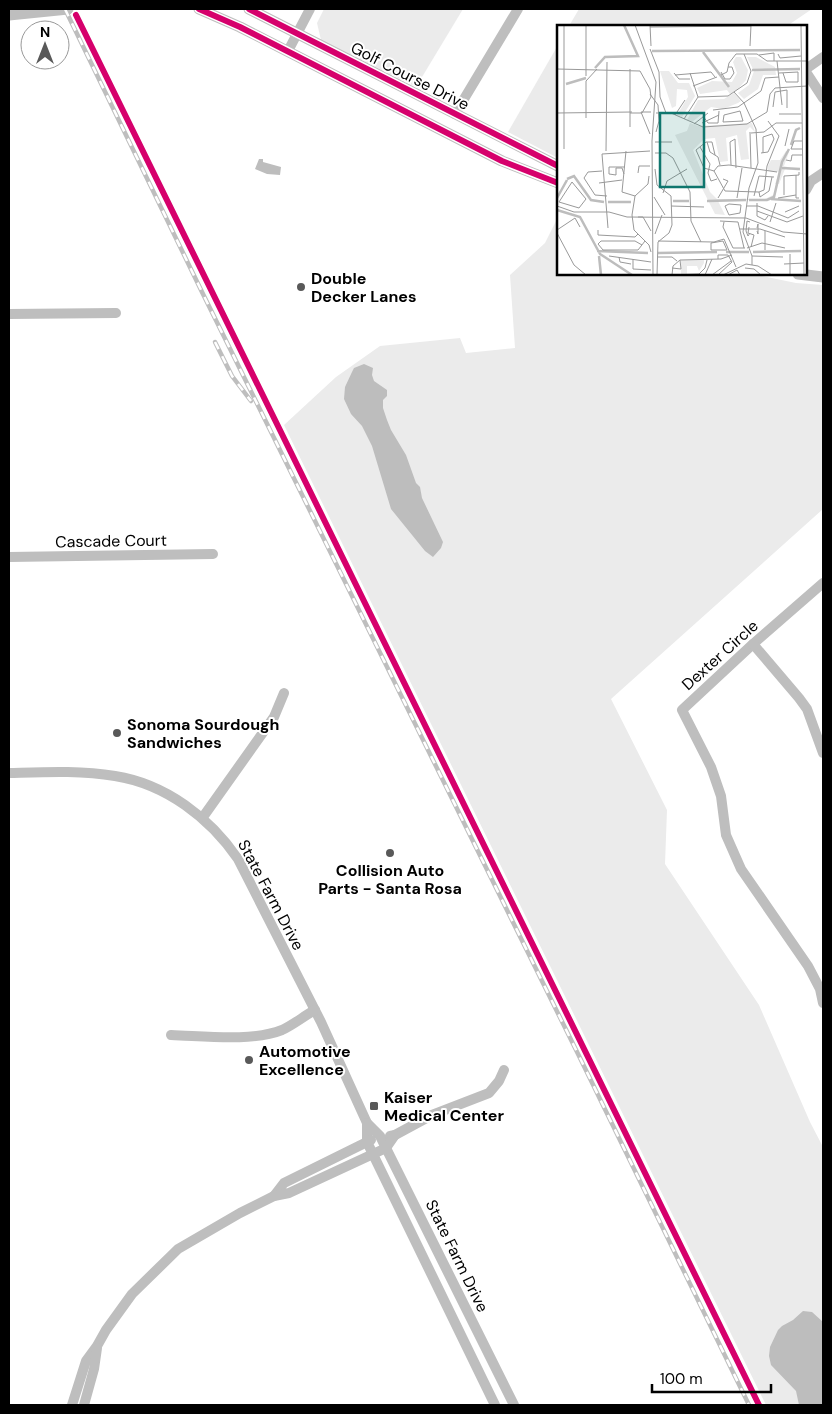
<svg xmlns="http://www.w3.org/2000/svg" width="832" height="1414" viewBox="0 0 832 1414" font-family="'DM Sans',sans-serif">
<style>
.green{fill:#ebebeb}
.water{fill:#bdbdbd}
.lines{fill:none;stroke-linecap:round;stroke-linejoin:round}
.minor{stroke:#bebebe;stroke-width:10}
.tertiary{stroke:#bebebe;stroke-width:11}
.rail-casing{stroke:#bebebe;stroke-width:4.5}
.rail{stroke:#fff;stroke-width:2.5;stroke-dasharray:8;stroke-linecap:butt}
.cycleway-casing{stroke:#fff;stroke-width:9}
.cycleway{stroke:#d6006c;stroke-width:6}
.poi-dot{fill:#595959;stroke:#fff;stroke-width:2}
.labels{text-anchor:middle;dominant-baseline:central;stroke-width:4;stroke-linejoin:round;paint-order:stroke}
.street-label{font-size:16px;fill:#000;stroke:#fff}
.poi-label{font-size:16px;font-weight:bold;fill:#000;stroke:#fff;text-anchor:start}
.inset-river{fill:none;stroke:#bdbdbd;stroke-width:2.5}
.inset-road{fill:none;stroke:#999;stroke-width:1}
.view{fill:#0f766e;fill-opacity:0.15;stroke:#0f766e;stroke-width:2.5}
.inset-edge{fill:none;stroke:#000;stroke-width:2.5}
</style>
<rect width="100%" height="100%" fill="#fff"/>
<g class="green">
<path d="M324,9H463L416,87L321,40L317,23Z"/>
<path d="M579,9H812L787,26H569Z"/>
<path d="M558,45V158L508,132Z"/>
<path d="M558,217V274H752L796,283L823,285V509L611,699L667,810L665,864L759,1005L810,1122L823,1147V1405H766L284,425L336,377L380,346L460,338L466,353L515,348L510,275L545,243Z"/>
</g>
<g class="water">
<path d="M259,159H263V162L281,167L280,175L267,174L255,169Z"/>
<path d="M364,364L373,368L372,375L374,381L387,390V396L383,400V408L387,420L391,430L406,455L416,483L420,487L422,498L443,542L441,548L433,557L425,551L391,509L372,446L362,426L351,414L344,399L345,387L352,372L354,368Z"/>
<path d="M803,1311L812,1312L823,1322V1405H799L796,1391L771,1365L769,1356L770,1347L778,1330L782,1326L793,1320Z"/>
</g>
<g class="lines">
<g class="minor">
<path d="M288,51L310,9"/>
<path d="M806,69L823,57"/>
<path d="M806,72L823,98"/>
<path d="M455,114L518,9"/>
<path d="M806,190L811,181L823,173"/>
<path d="M9,314L116,313"/>
<path d="M9,557L213,554"/>
<path d="M823,583L753,644L682,710L711,767L721,796L726,835L741,869L808,966L820,989L823,1003"/>
<path d="M753,644L799,698L807,709L823,753"/>
<path d="M9,773C44,772 80,770 115,776C166,784 210,818 238,859L321,1022L367,1123L380,1136L514,1405"/>
<path d="M203,817L274,717L284,693"/>
<path d="M171,1035C204,1036 252,1042 282,1030C293,1025 304,1016 315,1010"/>
<path d="M367,1123V1142L495,1405"/>
<path d="M390,1136L395,1135L432,1115L489,1093L499,1081L504,1070"/>
<path d="M274,1196L284,1183L371,1140"/>
<path d="M72,1405L86,1361L97,1346L106,1330L132,1294L178,1249L240,1213L274,1196L289,1193L386,1148L395,1135"/>
<path d="M84,1405L94,1369L97,1348"/>
</g>
<g class="tertiary">
<path d="M199,9L240,27L502,161L558,183"/>
<path d="M249,9L558,166"/>
<path d="M9,15L68,9"/>
<path d="M798,274L823,277"/>
</g>
<defs>
<g id="rail">
<path d="M65,9L202,292L581,1060L749,1405"/>
<path d="M215,342L232,376L251,401"/>
</g>
</defs>
<use href="#rail" class="rail-casing"/>
<use href="#rail" class="rail"/>
<defs>
<g id="cycleway">
<path d="M199,9L240,27L502,161L558,183"/>
<path d="M249,9L558,166"/>
<path d="M76,15L759,1405"/>
</g>
</defs>
<use href="#cycleway" class="cycleway-casing"/>
<use href="#cycleway" class="cycleway"/>
</g>
<g class="poi-dot">
<circle cx="301" cy="287" r="5"/>
<circle cx="117" cy="733" r="5"/>
<circle cx="390" cy="853" r="5"/>
<circle cx="249" cy="1060" r="5"/>
<rect x="369" y="1101" width="10" height="10" rx="2.5"/>
</g>
<g class="labels">
<g class="street-label">
<text transform="translate(410 76) rotate(27)">Golf Course Drive</text>
<text transform="translate(111 541) rotate(-1)">Cascade Court</text>
<text transform="translate(720 655) rotate(-42)">Dexter Circle</text>
<text transform="translate(271 895) rotate(62)">State Farm Drive</text>
<text transform="translate(457 1256) rotate(64)">State Farm Drive</text>
</g>
<g class="poi-label">
<text x="311" y="278">Double<tspan x="311" dy="18">Decker Lanes</tspan></text>
<text x="127" y="724">Sonoma Sourdough<tspan x="127" dy="18">Sandwiches</tspan></text>
<text x="390" y="870" text-anchor="middle">Collision Auto<tspan x="390" dy="18">Parts - Santa Rosa</tspan></text>
<text x="259" y="1051">Automotive<tspan x="259" dy="18">Excellence</tspan></text>
<text x="384" y="1097">Kaiser<tspan x="384" dy="18">Medical Center</tspan></text>
</g>
</g>
<g transform="translate(557 25)">
<rect width="250" height="250" fill="#fff"/>
<path d="M179,32H184L191,45L189,55L180,65L173,69L170,65L143,69L140,63L155,56L175,57L180,48L176,37ZM190,32H199L218,42L219,50H206L201,64L187,74L181,68L192,60L197,46ZM103,46H112L121,58H132L138,71L125,92L120,90L131,72L130,65L120,64L119,81L115,83ZM177,68L184,76L181,78L166,84L154,82L135,97L130,95L141,75L167,74ZM133,98L141,101L195,98L198,107L193,102L189,106L192,134L184,135L180,110L169,113L171,136L163,137L158,113L147,114L136,125L153,167L160,174H208L216,170L219,174L161,176L168,190L158,189L118,110L130,106ZM229,126L232,127L227,141L244,146L228,144L222,159H218L222,147L211,146V141L214,135H223ZM124,235H147V238L142,246L140,241H130V249H124Z" fill="#ebebeb"/>
<path class="inset-river" d="M95,26L243,25M146,27L172,62M38,43L48,32L81,31L67,0M195,45L243,44M9,59L29,53M234,120L239,105L243,103M225,143L243,144M10,154L17,151L34,175L47,177M0,173L10,155M214,174L244,176M192,175H210L217,172L225,137L232,124M116,176H132M150,176L189,175M51,177H74M0,185L23,192L43,229L75,250M40,226L91,228M169,227H192M196,227L244,226M101,228L160,227M42,231L44,250"/>
<path class="inset-road" d="M29,0V51M78,0L99,57L95,116L96,250M93,0L94,21M244,0L247,250M93,2L194,1M193,21L194,0M93,24L102,47L103,72L109,88M221,29L223,33L244,31M202,30L217,28V36M220,36L225,80M0,44L83,46L93,64L94,72L85,88H73M73,44V102M164,47L168,54H173L177,48L175,42H171M117,48L122,54H133M133,48L141,72M222,48L241,47V57H229L226,48M118,50L154,47L158,52M164,50L170,47L172,38L179,29H200L210,36H250M136,61L160,52M177,67L187,78L199,104L201,138L192,163L186,207L195,231V240M93,69L101,80L102,96L99,107M216,82L218,67L230,65V83M156,85L181,82L204,66L208,53L222,52M183,86L186,96L166,97L167,90ZM0,88L75,87M99,88H114L146,102L190,99L210,87L213,69L218,63L250,61M222,89H244M118,90L128,75M146,91L151,98H161L162,86M29,93V56L40,44M127,94L141,72L171,71L190,58L194,46L187,29M145,98L162,90M137,99L151,88M193,107L194,143M194,108L207,107L219,98H245M93,109L84,87H94M245,116H237L234,124H245M98,117H115M150,117L153,127L161,132L163,140M228,121L232,104M143,122L153,139L151,148L154,156L160,154M7,124V0M49,126L50,37M69,126L65,167L78,171M98,128H109L116,133L133,167L134,196L144,217M204,128L211,127L217,114M206,128V112L215,109L217,114M229,135L234,136L235,130H245M174,140L173,117L178,114L179,143M98,144L100,160L114,171L115,200L112,208L101,217L100,250M45,146L31,147L27,153L38,170L50,171M157,146L168,166L202,167L207,165L210,141L222,111L211,96M157,146L161,141L172,140L220,147M157,146L147,143L139,125L149,117H155L158,130M81,148L82,141H93M67,149L65,143H59V150L52,149V142H68M239,150V173H242M92,151L91,159L78,171L75,190L77,205L92,220L94,227M15,157L29,174L22,183L2,177ZM42,158L65,155M202,167L203,172L212,166L215,152M106,168L110,156L130,144M227,170V151L242,150V147M197,171L202,151L217,152M97,172L108,190M161,173L171,156L166,154M180,173L185,143M221,173L239,170M200,178V191L208,195L211,191M172,179L184,180L183,188L172,190L168,181ZM0,181L17,187H52L70,192L189,193L226,207L250,209M114,181L147,182M190,181H201L231,193L242,186M200,186L230,197L246,191M228,187L242,181M81,192H86L94,206M163,196L181,197L187,223M167,197L166,202L176,223H188M213,197L219,178M192,202L191,208L197,210L194,222M51,203L45,129L93,126M200,203L201,199V209L200,206M183,204H203L228,212M0,205L18,193L23,202M41,205V210L78,212L81,209M0,208L17,240L29,250M193,208L191,211L189,206L190,196L193,197M98,209L105,190M101,216L157,217L167,214L179,242M166,216L170,225H154V218ZM85,220L78,216H44L41,219L46,225H81L88,216M190,223L205,218L228,223M208,225V206M52,231L94,237M195,231L226,232M62,232L63,237L74,239M100,232H115L120,236M76,234V244L94,245M161,234V230H171L175,237L161,250M227,239L247,238M115,243L124,244L123,235M188,243L197,244L204,250M113,250L142,249L148,243L150,235M115,250L116,241L123,235L164,234L175,230M148,250L155,234M155,250L174,236M166,250L189,239L201,241L215,250M171,250L180,245L183,250M233,250V229"/>
<path class="view" d="M103,88H147V162H103Z"/>
<rect width="250" height="250" class="inset-edge"/>
</g>
<rect width="832" height="1414" fill="none" stroke="#000000" stroke-width="20"/>
<g transform="translate(45 45)"><circle r="24" fill="#ffffff" stroke="#999999"/>
<path d="M0-4L9 19L0 12L-9 19Z" fill="#595959"/>
<text y="-8" font-size="14" font-weight="bold" text-anchor="middle" fill="#000000">N</text>
</g>
<path d="M652 1384v8h119v-8" fill="none" stroke="#000000" stroke-width="2.5"/>
<text x="660" y="1384" font-size="15" fill="#000000" stroke="#ffffff" stroke-width="4" paint-order="stroke">100 m</text>
</svg>
